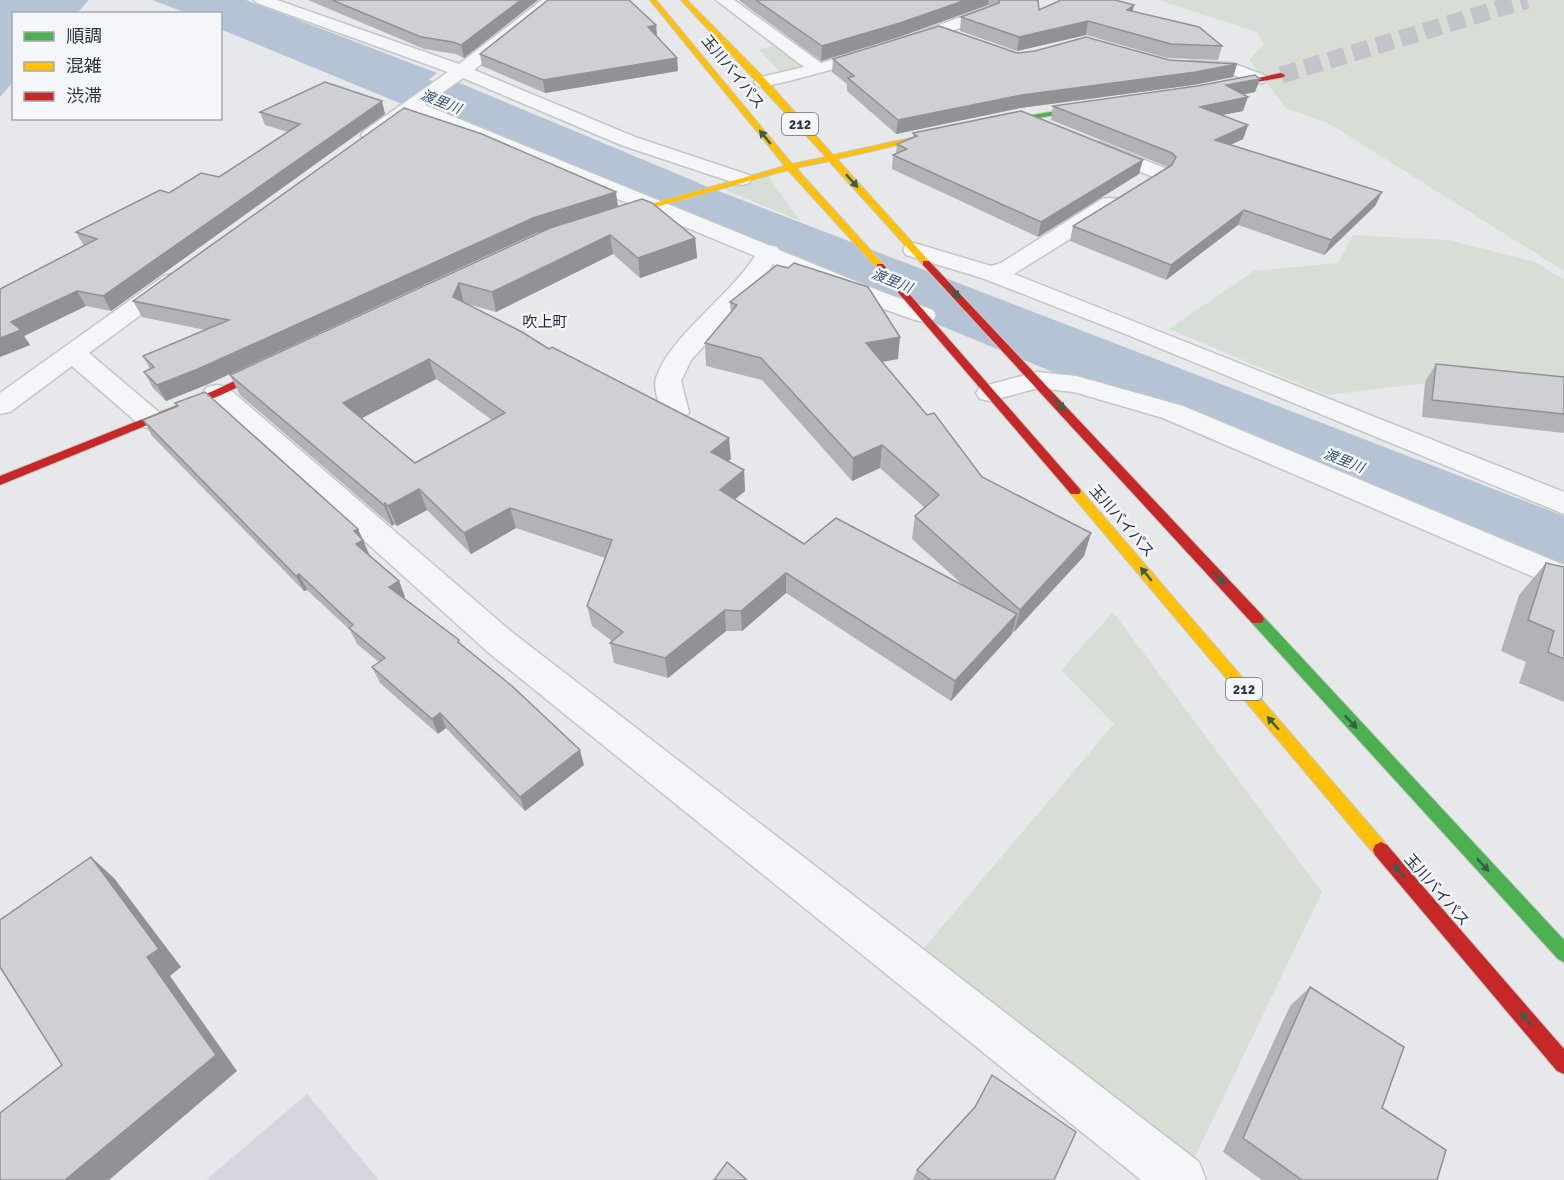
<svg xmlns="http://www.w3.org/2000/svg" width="1564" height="1180" viewBox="0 0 1564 1180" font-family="Signika,'Noto Sans JP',sans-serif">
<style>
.built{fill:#d4d7dd}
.green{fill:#d6ded6}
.water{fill:#b4c4d5}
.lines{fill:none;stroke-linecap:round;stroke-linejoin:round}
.river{fill:#b4c4d5;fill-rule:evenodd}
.secondary-tunnel{stroke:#c1c4c9;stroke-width:17;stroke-dasharray:17 8;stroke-linecap:butt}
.street-casing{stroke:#c4c6c8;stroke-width:3}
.fast-casing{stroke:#c4c6c8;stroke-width:2}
.slow-casing{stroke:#c4c6c8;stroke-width:2}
.jam-casing{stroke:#c4c6c8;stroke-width:2}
.street{fill:#f5f6f7;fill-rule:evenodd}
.fast{fill:#4caf50;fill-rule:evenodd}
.slow{fill:#ffc107;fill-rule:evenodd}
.jam{fill:#c62828;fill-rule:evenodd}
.wall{fill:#b1b3b5;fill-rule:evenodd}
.shaded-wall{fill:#909294}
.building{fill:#ced0d3;stroke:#909294;stroke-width:1.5;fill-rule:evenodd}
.oneway{fill:#375f49}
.labels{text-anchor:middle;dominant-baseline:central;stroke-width:5;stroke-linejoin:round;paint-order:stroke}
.far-water-label{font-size:14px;font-style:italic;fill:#34527a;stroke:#f4f6f9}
.shield{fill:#f4f6f9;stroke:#676e7b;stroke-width:1.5}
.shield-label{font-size:14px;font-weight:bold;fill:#2b3445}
.street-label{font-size:15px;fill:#2b3445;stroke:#f4f6f9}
.far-quarter-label{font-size:15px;fill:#1d2536;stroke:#f4f6f9}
</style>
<rect width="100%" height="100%" fill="#e6e8ea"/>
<path class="built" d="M307,1094L379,1180H206Z"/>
<g class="green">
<path d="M1158,0H1564V271L1330,124L1286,108L1249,60L1264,44L1257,32Z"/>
<path d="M776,45L807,68L782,73L759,50Z"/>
<path d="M769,177L800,221L724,189Z"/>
<path d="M1353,235L1448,240L1535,262L1564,280V385L1484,376L1326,395L1169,329L1254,271L1338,263Z"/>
<path d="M1113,612L1322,892L1190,1167L918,955L1114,724L1061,670Z"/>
</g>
<g class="water">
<path d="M0,0H89L77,13L14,14L13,82L0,97Z"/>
<path d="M152,0H246L437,73L405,98L221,27L220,14L187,13Z"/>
<path d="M457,82L699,183L651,197L427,107Z"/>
<path d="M719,194L804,229L830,263L678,205Z"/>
</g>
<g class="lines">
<path class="river" d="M220,2L235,5L1564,516V579L1534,570L220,29V14H200L205,5Z"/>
<path class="secondary-tunnel" d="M1281,75L1527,0"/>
<defs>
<g id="street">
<path d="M254,0H277L459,64L542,0H560L474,70L635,137L749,175L752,179L749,183L742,185L735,183L621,145L463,78L425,105L768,245L777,247L779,250L882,292L933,310L936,315L933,320L924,322L915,320L864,302L773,264L760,284L691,360L681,381L689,412L685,418L675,421L665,418C660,410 653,388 656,378C670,336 729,297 755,256L413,114L378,139H364L361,135L364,131L448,72L257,3Z"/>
<path d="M716,0H734L821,63L900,39L983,9L989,7L997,12L995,15C919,44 842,69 763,87L757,86L754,82L757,78L804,67Z"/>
<path d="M1190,61L1232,63L1264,75L1267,79L1264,83H1252L1229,73L1184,70L1181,66L1184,62Z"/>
<path d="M1100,142L1167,169L1170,173L1167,177H1153L1093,152L1090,148L1093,144Z"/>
<path d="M1110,198L1118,199L1121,204L1118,209L1014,274L1564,492V514L1123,333L982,278L906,255L903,250L906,245L914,243L991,266L1001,263L1102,199Z"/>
<path d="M172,274L180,276L184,281L180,286L89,353L161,414L165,420L161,426L151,429L141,426L72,366L10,412L0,414V393L164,276Z"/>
<path d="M1037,372L1076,376L1183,406L1564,565V590L1163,418L1074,392L1038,388L990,401L980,399L976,393L980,387Z"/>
<path d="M217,385L227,387L513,633L1199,1162L1206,1180H1141L489,653L207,399L203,393L207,387Z"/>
</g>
<g id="fast">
<path d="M1095,104L1099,106L1098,108L952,132L948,130Z"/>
<path d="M1257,614L1262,615L1564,940V962L1558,959L1252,623L1250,619L1252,615Z"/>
</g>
<g id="slow">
<path d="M650,0H656L792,164L826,157L681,0H687L766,80L833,155L955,128V132L837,159L929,261V265H923L829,161L796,168L883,264V268H877L788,170L609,220V216L785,166Z"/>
<path d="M1075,487L1079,488L1387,845L1389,850L1387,855L1381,858L1375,855L1071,494L1069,491Z"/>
</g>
<g id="jam">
<path d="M1281,73L1285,75L1284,77L1215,90L1211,88Z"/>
<path d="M923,261H929L1262,615L1264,619L1262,623H1252L923,265Z"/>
<path d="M877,264H883L1079,488L1081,491L1079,494H1071L877,268Z"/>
<path d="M276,362L281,365L280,367L221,395L0,485V476L213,391Z"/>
<path d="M1381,842L1387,845L1564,1049V1074L1557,1071L1375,855L1373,850L1375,845Z"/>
</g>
</defs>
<use href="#street" class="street-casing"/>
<use href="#fast" class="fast-casing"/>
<use href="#slow" class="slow-casing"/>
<use href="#jam" class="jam-casing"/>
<use href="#street" class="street"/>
<use href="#fast" class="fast"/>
<use href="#slow" class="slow"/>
<use href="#jam" class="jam"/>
</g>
<g class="wall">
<path d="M308,0H538L464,58L456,54L424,49Z"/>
<path d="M739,0H1038L1039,10L1132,12L1222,46L1218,60L1167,58L1086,35L1017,51L960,31L961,17L990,6L988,5L899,37L821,61L749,8Z"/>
<path d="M656,25L657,37L677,58L678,71L545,93L482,66L480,54Z"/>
<path d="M1017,53L1169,60L1237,64L1233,77L1193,85L1020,108L896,134L847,91V84L832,72L833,59Z"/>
<path d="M1255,92L1243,95V111L1222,115L1248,125L1243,139L1230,145L1382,192L1375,206L1324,255L1238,225L1166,280L1070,241L1073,226L1168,167L1051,120L1053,106Z"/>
<path d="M260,112L385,114L111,311L86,306L24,336L30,345L0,357L84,246L76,232L169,193L219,177L288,132L265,125Z"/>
<path d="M913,133L1139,174L1038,237L892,169L893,155L896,153L897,144L913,138Z"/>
<path d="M618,207L695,238L697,258L640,278L613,254L496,312L468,304L549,349L731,459L727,461L744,470L745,491L735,499L804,544L962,584L912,539L915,516L925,508L880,468L852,481L762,380L706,366L705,343L731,313L730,302L898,359L882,362L927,415L982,477L1091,533L1084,556L1014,632L1013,631L1012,634L951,701L786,593L742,631H726L668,678L614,663L610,643L612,641L592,626L587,606L605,558L516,528L471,554L427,510L397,526L394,524L392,526L240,395L230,375L545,230L536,233L206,385L166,401L153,388L144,372L150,369L143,356L205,330L142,317L133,301ZM436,379L492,420L415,463L362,418Z"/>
<path d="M1436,364L1564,377V433L1422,417L1425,382Z"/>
<path d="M175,403L358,529L369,555L399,581L405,597L403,598L462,646L584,765L525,811L446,728L438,734L380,683L372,667L379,662L357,644L350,630L307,590L304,591L152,436L143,420L177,406Z"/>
<path d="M1546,563L1564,567V702L1519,683L1526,662L1501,651L1519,595Z"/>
<path d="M1310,987L1382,1108L1437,1180H1262L1223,1152L1290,1006Z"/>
<path d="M975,1107L1054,1180H914L913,1179L917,1170Z"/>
</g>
<g class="shaded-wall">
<path d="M521,0H538L464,58L461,45Z"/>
<path d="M966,0H989L988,5L899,37L821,61L822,46Z"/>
<path d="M1134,5L1131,18L1127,10Z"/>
<path d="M1088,21L1086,35L1017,51L1019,37Z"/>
<path d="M656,25L657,37L648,27Z"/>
<path d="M677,58L678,71L545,93L543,80Z"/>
<path d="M1237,64L1233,77L1193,85L1020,108L896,134L898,120L1022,95Z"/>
<path d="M1260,79L1255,92L1222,98L1226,85Z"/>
<path d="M1248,97L1243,111L1196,120L1200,107Z"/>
<path d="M382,101L385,114L111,311L103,296Z"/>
<path d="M1248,125L1243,139L1211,154L1215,140Z"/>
<path d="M1143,160L1139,174L1038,237L1041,222Z"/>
<path d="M616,192L618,207L536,233L206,385L166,401L157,385L533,218Z"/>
<path d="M1382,192L1375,206L1324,255L1331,240Z"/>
<path d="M1244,210L1238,225L1166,280L1171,265Z"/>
<path d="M610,235L613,254L496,312L492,292Z"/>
<path d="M695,238L697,258L640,278L638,258Z"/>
<path d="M459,283L464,303L453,297Z"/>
<path d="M77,291L86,306L24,336L30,345L0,357V338L11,322Z"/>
<path d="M900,337L898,359L864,365L866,343Z"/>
<path d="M429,359L436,379L351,424L343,403Z"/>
<path d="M729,438L731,459L712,473L711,452Z"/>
<path d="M882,445L880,468L852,481L853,458Z"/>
<path d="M744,470L745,491L721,511L720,490Z"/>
<path d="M419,489L427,510L397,526L388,506Z"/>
<path d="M385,503L394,524L392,526L384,505Z"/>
<path d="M510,508L516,528L471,554L464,533Z"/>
<path d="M358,529L370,556L356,544L354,531Z"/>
<path d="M1091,533L1084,556L1014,632L1020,610Z"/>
<path d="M786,573V593L742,631L741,611Z"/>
<path d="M299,574L307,590L304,591L296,576Z"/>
<path d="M399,581L405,597L396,603L389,587Z"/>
<path d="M725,610L726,631L668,678L665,658Z"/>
<path d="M1017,614L1012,634L951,701L955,681Z"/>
<path d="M440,713L446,728L438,734L432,719Z"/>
<path d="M580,750L584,765L525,811L520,797Z"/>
<path d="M91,857L114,878L181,967L170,976L237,1071L109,1180H65L147,957Z"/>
</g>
<g class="building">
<path d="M332,0H521L461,45L453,42L421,37Z"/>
<path d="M548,0H629L656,25L648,27L677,58L543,80L480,54Z"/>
<path d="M756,0H966L900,23L822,46Z"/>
<path d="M999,0H1038L1039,10L1061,0H1115L1134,5L1127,10L1199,27L1222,46L1171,44L1088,21L1019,37L961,17L999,3Z"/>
<path d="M939,26L1017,53L1035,51L1086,37L1169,60L1237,64L1196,72L1022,95L898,120L848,78L854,76L833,59Z"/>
<path d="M1255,75L1260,79L1226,85L1248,97L1200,107L1248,125L1215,140L1382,192L1331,240L1244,210L1171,265L1073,226L1172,165L1176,157L1172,153L1053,106L1197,86Z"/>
<path d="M325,82L382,101L103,296L77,291L11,322L21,330L0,338V289L97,239L76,232L160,190L169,193L201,173L219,177L300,124L260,112Z"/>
<path d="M404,108L482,134L616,192L533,218L198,369L157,385L144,372L154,367L143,356L229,320L133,301Z"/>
<path d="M1021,111L1143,160L1041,222L893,155L907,149L897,144L917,136L913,133Z"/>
<path d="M642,199L652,203L695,238L638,258L610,235L492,292L459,283L453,297L522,332L549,349L552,347L729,438L711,452L744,470L720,490L804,544L836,518L1017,614L955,681L786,573L741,611L725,610L665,658L610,643L623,632L587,606L612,540L510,508L464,533L419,489L388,506L385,503L384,505L230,375L550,228ZM429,359L505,413L415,463L343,403Z"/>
<path d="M794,263L868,287L900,337L866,343L927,415L934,413L982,477L1091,533L1020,610L915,516L939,495L882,445L853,458L761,358L705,343L737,305L730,302L777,265L788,268Z"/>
<path d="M1436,364L1564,377V414L1432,400Z"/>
<path d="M205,392L358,529L354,531L363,540L356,544L399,581L389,587L459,640L458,642L512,686L580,750L520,797L440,713L432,719L372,667L385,658L349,628L353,625L299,574L296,576L143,420L178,406L175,403Z"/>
<path d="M1546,563L1564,567V659L1548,652L1554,631L1528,620Z"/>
<path d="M91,857L159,949L147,957L216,1055L65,1180H0V1113L62,1065L0,967V920Z"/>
<path d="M1310,987L1404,1047L1382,1108L1446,1150L1437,1180H1302L1243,1138Z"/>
<path d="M992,1075L1076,1132L1054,1180H931L917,1170L975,1107Z"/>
<path d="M727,1162L747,1180H714Z"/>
</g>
<defs><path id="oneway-solid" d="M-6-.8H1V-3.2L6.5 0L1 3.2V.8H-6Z" transform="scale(1.5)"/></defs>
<g class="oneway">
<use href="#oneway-solid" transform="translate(765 137) rotate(-129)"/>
<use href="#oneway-solid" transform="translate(852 181) rotate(48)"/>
<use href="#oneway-solid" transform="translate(954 292) rotate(47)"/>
<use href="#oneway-solid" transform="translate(1059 404) rotate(47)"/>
<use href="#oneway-solid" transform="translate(1146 574) rotate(-130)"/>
<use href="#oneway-solid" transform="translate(1219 578) rotate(47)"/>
<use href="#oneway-solid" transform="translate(1351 722) rotate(47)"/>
<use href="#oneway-solid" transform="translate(1273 723) rotate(-131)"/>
<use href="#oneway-solid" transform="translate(1483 865) rotate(47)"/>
<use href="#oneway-solid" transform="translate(1399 871) rotate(-131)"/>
<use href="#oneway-solid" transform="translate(1526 1019) rotate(-131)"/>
</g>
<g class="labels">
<g class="far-water-label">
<text transform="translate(441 102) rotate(22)">渡里川</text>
<text transform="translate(892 281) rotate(22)">渡里川</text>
<text transform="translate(1344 461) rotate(22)">渡里川</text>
</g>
<g class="shield">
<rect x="782" y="113" width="36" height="22" rx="4.5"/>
<rect x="1226" y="678" width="36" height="22" rx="4.5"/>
</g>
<g class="shield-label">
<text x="800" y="124">212</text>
<text x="1244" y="689">212</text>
</g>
<g class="street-label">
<text transform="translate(733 72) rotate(51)">玉川バイパス</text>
<text transform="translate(1122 521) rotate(49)">玉川バイパス</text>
<text transform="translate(1437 890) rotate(49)">玉川バイパス</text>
</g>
<g class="far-quarter-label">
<text x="545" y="322">吹上町</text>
</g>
</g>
<rect x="12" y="12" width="210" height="108" fill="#f4f6f9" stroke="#a4a8b1" stroke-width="1.5"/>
<rect x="24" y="32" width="30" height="9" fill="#4caf50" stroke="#a4a8b1" stroke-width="1.5"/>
<text x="66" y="42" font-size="18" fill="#2b3445">順調</text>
<rect x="24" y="62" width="30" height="9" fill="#ffc107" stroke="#a4a8b1" stroke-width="1.5"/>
<text x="66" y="72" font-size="18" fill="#2b3445">混雑</text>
<rect x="24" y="92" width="30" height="9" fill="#c62828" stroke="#a4a8b1" stroke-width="1.5"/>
<text x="66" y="102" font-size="18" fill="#2b3445">渋滞</text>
</svg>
